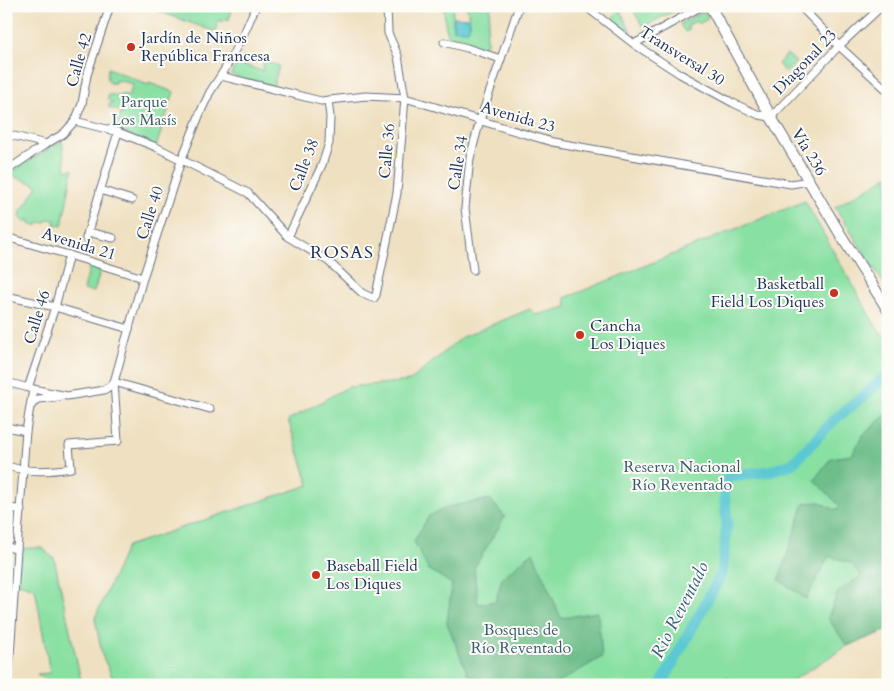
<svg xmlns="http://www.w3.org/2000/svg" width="894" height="691" viewBox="0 0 894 691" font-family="Cardo,serif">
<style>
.green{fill:#89e0a3;stroke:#528880}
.forest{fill:#6ebe89;stroke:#447674}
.water{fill:#5bc8d3;stroke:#3b7c98}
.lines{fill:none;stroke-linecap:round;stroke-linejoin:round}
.river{stroke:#5bc8d3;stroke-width:11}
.street-casing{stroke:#656d81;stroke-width:9}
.secondary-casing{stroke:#656d81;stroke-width:12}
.street{stroke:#fff;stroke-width:7}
.secondary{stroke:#fff;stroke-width:10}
.poi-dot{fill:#c8321e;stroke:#fdfcf7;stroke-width:2}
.labels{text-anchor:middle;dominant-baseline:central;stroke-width:4;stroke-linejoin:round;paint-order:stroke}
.poi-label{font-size:16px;fill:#1b2f5e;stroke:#fdfcf7;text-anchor:start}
.street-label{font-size:16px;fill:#1b2f5e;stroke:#fdfcf7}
.park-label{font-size:16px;fill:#365b6f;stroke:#fdfcf7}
.neighbourhood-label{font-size:18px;letter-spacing:1px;fill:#1b2f5e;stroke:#fdfcf7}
.water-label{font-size:18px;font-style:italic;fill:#2e5d81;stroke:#fdfcf7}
</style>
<rect width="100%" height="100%" fill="#fdfcf7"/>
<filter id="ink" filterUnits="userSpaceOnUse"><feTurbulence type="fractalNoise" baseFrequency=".02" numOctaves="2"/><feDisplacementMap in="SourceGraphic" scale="10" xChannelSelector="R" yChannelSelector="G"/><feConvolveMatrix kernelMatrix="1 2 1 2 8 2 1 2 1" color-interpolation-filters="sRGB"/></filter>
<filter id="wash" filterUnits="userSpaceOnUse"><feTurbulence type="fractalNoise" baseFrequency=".0096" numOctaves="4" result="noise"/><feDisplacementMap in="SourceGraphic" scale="20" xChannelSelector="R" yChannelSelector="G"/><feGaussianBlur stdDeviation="1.12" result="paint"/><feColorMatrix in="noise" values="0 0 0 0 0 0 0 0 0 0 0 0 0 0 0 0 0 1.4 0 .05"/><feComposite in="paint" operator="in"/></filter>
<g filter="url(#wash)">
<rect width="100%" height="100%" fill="#efe0c1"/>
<g class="green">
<path d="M160,6H233L229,20L224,18L222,22L219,20L216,32L158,11Z"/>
<path d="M444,6H453V29L470,24L468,10L466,6H491L486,37V40L488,41L486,45H483L482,49C449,40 445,42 444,6Z"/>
<path d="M618,6H624L620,10L633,36L612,19L619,10Z"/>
<path d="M631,6H681V7L643,27Z"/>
<path d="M704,11L708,19L698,24L696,21L687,26L689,30L685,32L680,24Z"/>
<path d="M787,54L796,62L786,73L778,64Z"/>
<path d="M264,61L279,66L273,87L242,79L231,74L237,63L262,71Z"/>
<path d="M108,68L148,85L149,83L174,92L156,147L115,129L122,111L109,108V104L113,103L112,102L108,100V95H129L133,84L116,80L115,83H110L107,79Z"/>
<path d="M62,141L66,170L73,169L62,226L54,224L55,220L48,219L45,223L39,222L38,226L30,223V220L28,219L26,222L23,221L20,217L21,211L38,186L37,185L8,174Z"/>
<path d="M888,176V290L835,207Z"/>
<path d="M805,201L875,325L888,341V630L847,646L785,685H736L728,676L721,685H116L102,655L95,618L127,546L309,485L288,420L348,387L410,381L462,337L530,309L536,315L567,307L565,298Z"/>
<path d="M90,264L101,268L94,292L84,290Z"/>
<path d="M33,548H43L50,556L54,558L82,685H54L37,674L50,673L35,588L15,582L17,549Z"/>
</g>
<g class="forest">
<path d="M888,413V630L847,646L828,618L838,592L861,576L851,563L829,556L806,599L779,580L804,503L820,502L835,510L840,506L814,480L831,458L852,455L863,435Z"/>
<path d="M490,499L505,517L474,568L478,604L496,601L502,578L533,552L561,618L598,612L602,657L554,685H492L468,675L447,623L452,584L428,569L414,541L429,516L448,507Z"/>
</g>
<path class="water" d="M454,17L469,18L470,24L468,30L453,29Z"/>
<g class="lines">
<path class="river" d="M661,685L722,573L727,525L724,486L729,476L770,471L792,464L835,419L864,396L888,374"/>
</g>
</g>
<g filter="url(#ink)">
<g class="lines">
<defs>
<g id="street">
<path d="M585,6L634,44L680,74L733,103L759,115L771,117L839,46L882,6"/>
<path d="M800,6L839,46L888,91"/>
<path d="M444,42L467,48L501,59"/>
<path d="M634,44L702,6"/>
<path d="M221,76L321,101L366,96L405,98L552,142L791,184L809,181"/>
<path d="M75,121L118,132L156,147L248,193L288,237L328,261L362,293L370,297L374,298L376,295L397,193L405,98L398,56L388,33L387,6"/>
<path d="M6,134L46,144"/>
<path d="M6,171L46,144L63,134L75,121L82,104L87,75L110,6"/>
<path d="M100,190L132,200"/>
<path d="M88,232L113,238"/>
<path d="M6,237L69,255L143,278"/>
<path d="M288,237L322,165L329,143L330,117L328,100"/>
<path d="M86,238L118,132"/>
<path d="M473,270L465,208L470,158L480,120L519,6"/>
<path d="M6,296L55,307L129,329"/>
<path d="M6,382L33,389L67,396L104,390L110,386L114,382L210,409"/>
<path d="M28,388L55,307L69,255"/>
<path d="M31,406L36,400L38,399L59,397"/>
<path d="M6,427L26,431"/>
<path d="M6,466C30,472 46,472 71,468L69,445L118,441L114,382L143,278L181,161L201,111L210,92L225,69L246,29L256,6"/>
<path d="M6,507L21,510"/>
<path d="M6,547L17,549"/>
<path d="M8,685L15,582L17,549L26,431L33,389"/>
</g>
<path id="secondary" d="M710,6L771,117L842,237L888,310"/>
</defs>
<use href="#street" class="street-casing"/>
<use href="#secondary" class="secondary-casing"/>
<use href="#street" class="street"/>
<use href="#secondary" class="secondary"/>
</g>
</g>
<g class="poi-dot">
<circle cx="131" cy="47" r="5"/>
<circle cx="834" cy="293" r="5"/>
<circle cx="580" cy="335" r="5"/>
<circle cx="316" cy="575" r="5"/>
</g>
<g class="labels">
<g class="poi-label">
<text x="141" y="38">Jardín de Niños<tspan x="141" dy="18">República Francesa</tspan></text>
<text x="824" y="284" text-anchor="end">Basketball<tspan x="824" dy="18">Field Los Diques</tspan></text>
<text x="590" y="326">Cancha<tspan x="590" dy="18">Los Diques</tspan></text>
<text x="326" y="566">Baseball Field<tspan x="326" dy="18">Los Diques</tspan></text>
</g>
<g class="street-label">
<text transform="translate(682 56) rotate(32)">Transversal 30</text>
<text transform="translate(79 60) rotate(-74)">Calle 42</text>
<text transform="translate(805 62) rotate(-46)">Diagonal 23</text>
<text transform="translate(518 117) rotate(16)">Avenida 23</text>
<text transform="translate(387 151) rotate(-85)">Calle 36</text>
<text transform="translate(809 152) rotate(59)">Vía 236</text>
<text transform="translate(458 163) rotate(-81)">Calle 34</text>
<text transform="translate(304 165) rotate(-69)">Calle 38</text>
<text transform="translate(150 213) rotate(-72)">Calle 40</text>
<text transform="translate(79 244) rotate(17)">Avenida 21</text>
<text transform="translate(37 317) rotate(-73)">Calle 46</text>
</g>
<g class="park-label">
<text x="144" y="102">Parque<tspan x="144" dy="18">Los Masís</tspan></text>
<text x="682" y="467">Reserva Nacional<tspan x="682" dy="18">Río Reventado</tspan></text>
<text x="521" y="630">Bosques de<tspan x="521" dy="18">Río Reventado</tspan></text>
</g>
<g class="neighbourhood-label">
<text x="342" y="252">ROSAS</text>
</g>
<g class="water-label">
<text transform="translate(680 610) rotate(-63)">Rio Reventado</text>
</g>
</g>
<rect width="894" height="691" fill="none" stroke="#fdfcf7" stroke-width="25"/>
</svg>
